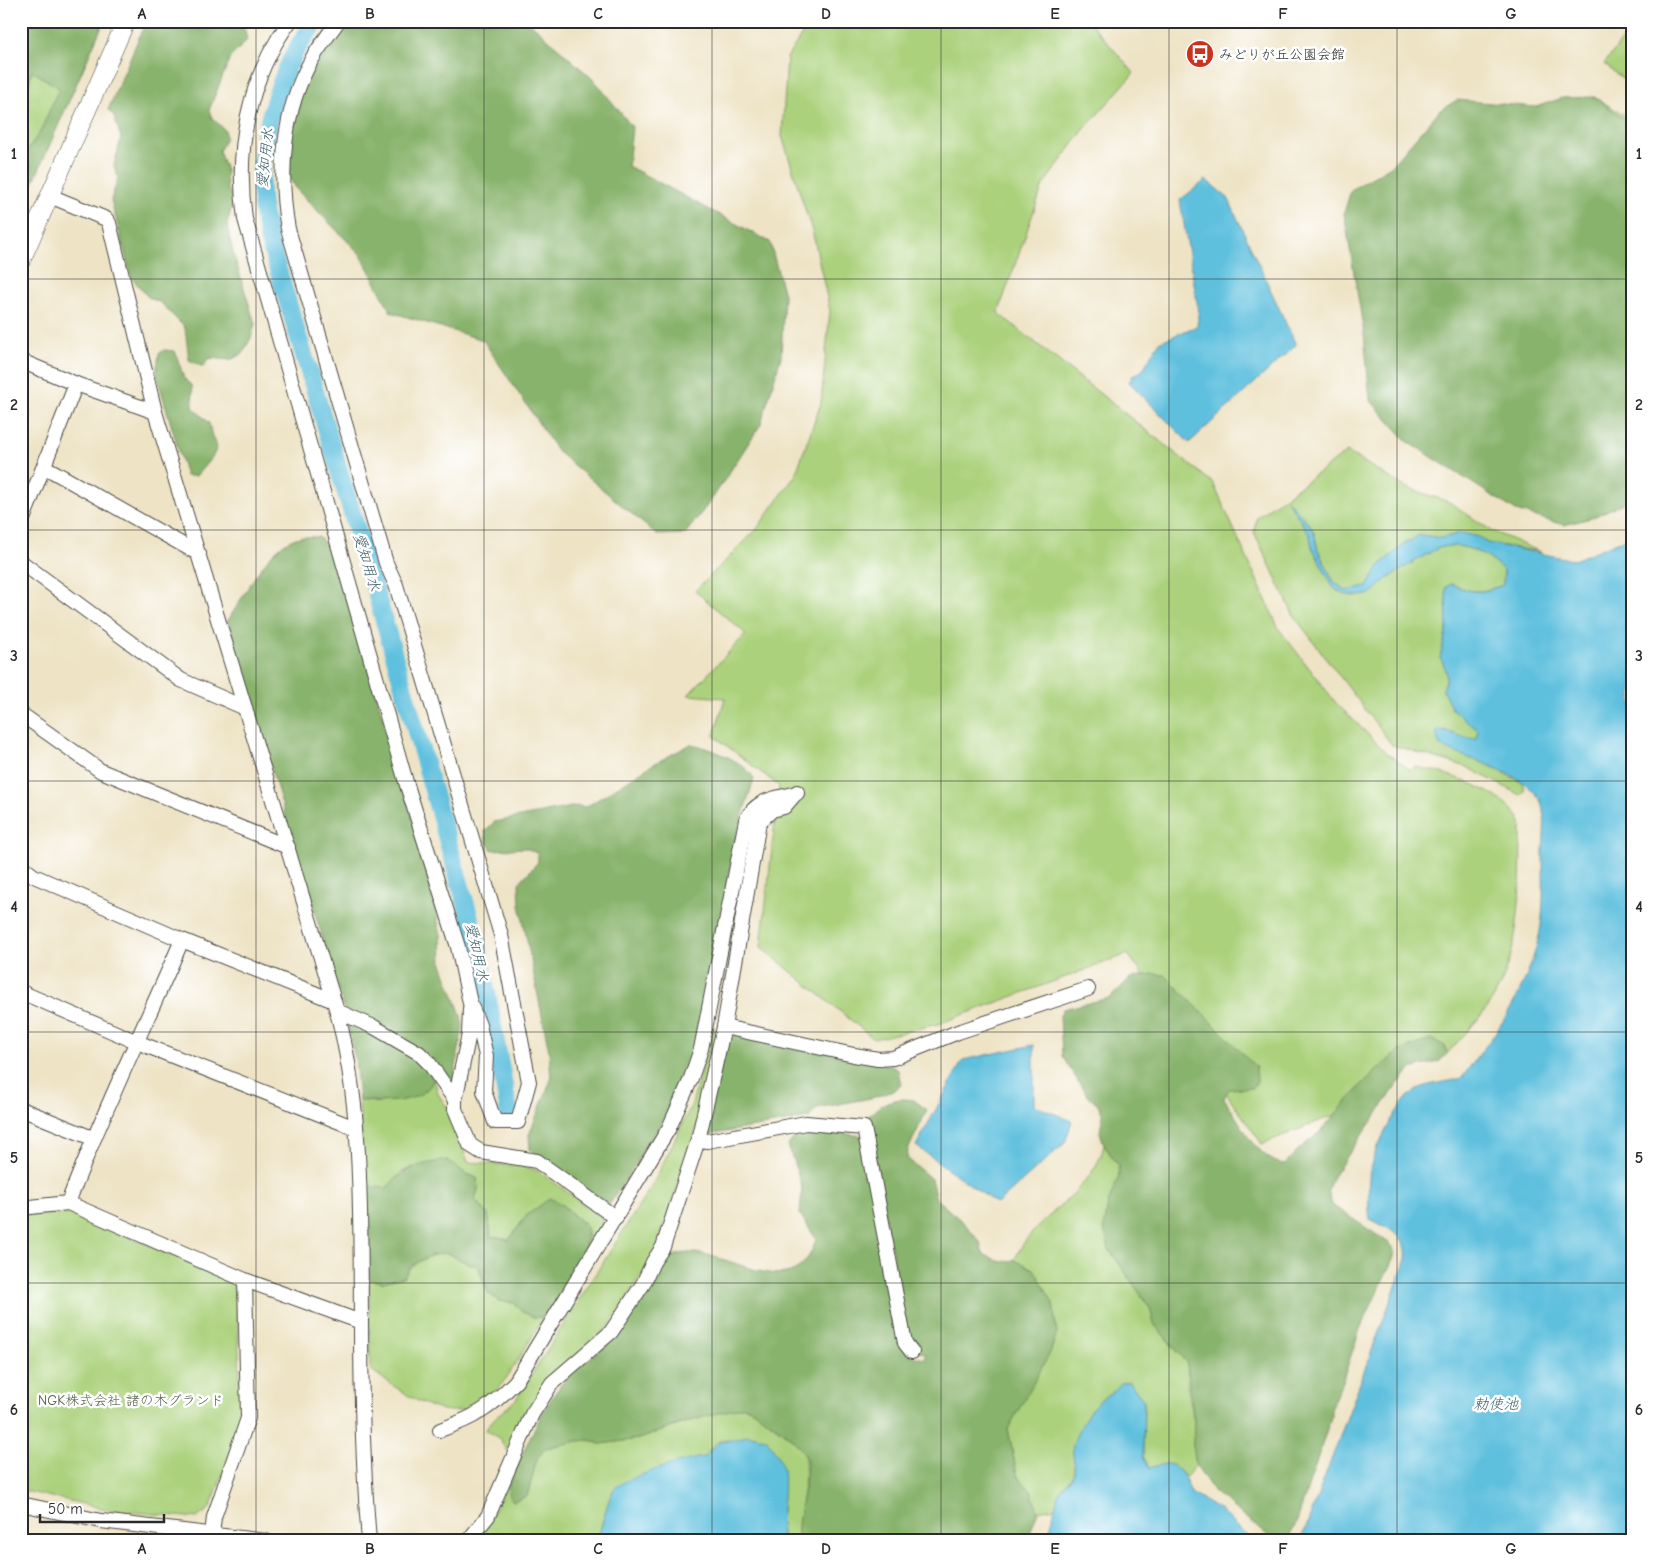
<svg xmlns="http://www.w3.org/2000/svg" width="1653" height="1562" viewBox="0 0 1653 1562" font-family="'Comic Neue','Klee One',sans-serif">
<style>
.green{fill:#abd17c;stroke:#6b7e54}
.forest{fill:#88b36c;stroke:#5a6f4c}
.water{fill:#5fc0de;stroke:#457684}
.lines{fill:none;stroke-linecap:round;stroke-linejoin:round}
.canal{stroke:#5fc0de;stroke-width:18}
.minor-casing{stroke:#484742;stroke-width:16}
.tertiary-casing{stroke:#484742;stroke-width:19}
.minor{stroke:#fff;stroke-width:14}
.tertiary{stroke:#fff;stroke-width:18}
.grid{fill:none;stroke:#2b2b2b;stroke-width:1;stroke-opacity:0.55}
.labels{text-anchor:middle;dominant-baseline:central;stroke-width:5;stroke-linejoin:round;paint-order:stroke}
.poi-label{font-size:14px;fill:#2b2b2b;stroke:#fff;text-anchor:start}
.park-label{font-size:14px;fill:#515d43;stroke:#fff}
.water-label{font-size:15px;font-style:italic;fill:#3d5f6a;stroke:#fff}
.neatline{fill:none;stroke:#2b2b2b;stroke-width:2}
.grid-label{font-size:16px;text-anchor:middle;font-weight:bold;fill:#2b2b2b}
</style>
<rect width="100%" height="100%" fill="#fff"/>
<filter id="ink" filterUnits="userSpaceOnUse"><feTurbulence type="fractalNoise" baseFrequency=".02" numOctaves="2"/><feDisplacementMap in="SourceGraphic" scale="10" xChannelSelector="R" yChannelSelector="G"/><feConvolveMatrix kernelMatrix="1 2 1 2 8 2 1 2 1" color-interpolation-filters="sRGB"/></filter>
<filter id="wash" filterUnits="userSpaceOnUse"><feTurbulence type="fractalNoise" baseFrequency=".0096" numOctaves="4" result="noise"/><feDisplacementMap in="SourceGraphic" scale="20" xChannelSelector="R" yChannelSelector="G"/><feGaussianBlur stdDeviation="1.12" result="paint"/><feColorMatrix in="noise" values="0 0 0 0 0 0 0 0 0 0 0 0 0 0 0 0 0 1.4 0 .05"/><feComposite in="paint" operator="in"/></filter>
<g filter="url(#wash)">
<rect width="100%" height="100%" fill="#eee3c5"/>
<g class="green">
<path d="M21,21H104L21,210Z"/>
<path d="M813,21H1089L1134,73L1082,132L1043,185L998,313L1213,483L1279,629L1336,703L1387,753L1410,770L1415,767C1447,772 1506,792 1521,822C1520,882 1524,957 1487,1008C1475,1024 1460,1039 1447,1054L1445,1046L1337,1114L1262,1144L1128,954L938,1024L874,1039L761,947L779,786L714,736L725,698L688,695L746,634L695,591L756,530L795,476L821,403L830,311L813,234L782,136L787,58L804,31Z"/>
<path d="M1632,27V86L1604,64Z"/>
<path d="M1594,97L1632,119V124Z"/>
<path d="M1347,452L1405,487L1449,502L1492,531L1541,552L1487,543L1479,537L1461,533L1442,538L1420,535L1406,543L1379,566L1367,587L1346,591L1334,582L1318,550L1314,533L1310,525L1290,505L1310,535L1312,547L1333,587C1342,597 1363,599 1375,591C1378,589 1380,584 1383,582C1390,576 1431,551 1439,548C1462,540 1489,555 1504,571L1503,585C1479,593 1473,593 1451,584L1446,587L1447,629L1440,658C1448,670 1448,676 1443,690L1452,709L1478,730L1476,739H1468L1444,730L1439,745L1477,759L1523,783L1525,791L1520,795L1467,767L1392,745L1294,616L1254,532L1257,517Z"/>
<path d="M712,1030H719L702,1110L656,1252L608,1328L565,1365L509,1451H507L500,1439L486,1430C492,1417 506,1410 516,1399L653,1184L692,1104Z"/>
<path d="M434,1078L438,1094L449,1110L468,1162L523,1166L538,1171L602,1217L601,1226L574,1273L588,1238L586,1226L561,1204L526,1216L509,1240L491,1236L488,1214L475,1200L478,1189L477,1178L465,1173L447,1160L410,1168L402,1172L386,1188L365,1196L359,1100L380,1103Z"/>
<path d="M1104,1145L1118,1165L1119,1175L1104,1228L1109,1249L1150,1308L1154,1324L1187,1363L1188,1385L1194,1423L1193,1445L1196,1465L1186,1477C1168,1460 1170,1468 1149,1467L1143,1457L1144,1401L1121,1383L1114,1393L1091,1409L1073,1446L1075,1460L1073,1475L1060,1491L1055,1508L1038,1511L1031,1491L1017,1475L1008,1429L1014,1415L1034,1269L1014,1260C1018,1254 1021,1246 1026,1240C1051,1208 1095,1186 1104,1145Z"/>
<path d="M69,1212L228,1278L236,1289L242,1422L210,1508L197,1518L110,1510L21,1490V1215Z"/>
<path d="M447,1253L469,1264L478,1266L488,1293L499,1301L514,1303L523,1312L538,1318L546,1315C532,1335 521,1357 507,1377C463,1439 418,1404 370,1369L369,1280L383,1282L404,1277C413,1260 428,1255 447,1253Z"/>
<path d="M735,1406C749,1405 762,1415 772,1424C782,1432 794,1439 802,1449C812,1463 796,1519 798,1541H783C776,1507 796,1469 766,1443C753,1433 754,1434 739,1439C735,1440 732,1438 728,1439C716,1439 711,1448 705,1457C688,1459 625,1478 615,1490C609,1495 599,1532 598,1541H476L509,1483L527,1496L537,1459L545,1448L577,1441L590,1440L600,1444L638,1439Z"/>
</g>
<g class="forest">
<path d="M21,21H104L21,210V161L41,130L59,88L32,71L27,93L21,101Z"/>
<path d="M146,21H237L245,30L247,40L230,58L209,110L212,118L225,130V140L219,151L226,170L227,189L234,198L227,225L233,253L255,324L251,338L242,354L230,360L209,358L203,367L189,360L185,328L161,303L148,297L131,277L111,200L118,178L114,166L121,138L114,116L108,110Z"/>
<path d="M341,21H528L596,82L632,127L628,166L770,242L784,295L781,357L761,424L712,499L685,534L657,535L558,452L483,340L391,312L361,255L300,193L277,162L285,119Z"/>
<path d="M1594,97L1632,124V499L1591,518L1564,525L1516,511L1407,441L1370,400L1364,333L1344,213L1351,190L1391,166L1439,111L1457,100L1536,107L1562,98Z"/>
<path d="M164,350L175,351L184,378L192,386L193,407L209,423L212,437L217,447L213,456L196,476H186L156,373L159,354Z"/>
<path d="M319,537L336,556L422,853L441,935L442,964L461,1015L463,1026L452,1089L443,1075L344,1009L227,622C243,598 267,547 296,538C302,536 312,537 319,537Z"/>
<path d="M691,744C709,748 746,761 754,779L737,833L704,1004L684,1083L673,1105L609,1205L530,1150L529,1135L551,1080L549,1051L520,905L519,883L538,862V854L526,848L492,850L486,841L485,831L494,822L577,806L586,807L652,765Z"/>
<path d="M1153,974L1165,975L1256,1067L1257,1082L1252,1088L1229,1089L1224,1098C1237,1117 1259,1163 1285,1164L1298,1150L1320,1132L1362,1084L1397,1052L1432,1039L1445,1046L1447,1054L1439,1062L1413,1068L1397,1085L1332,1178L1328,1190L1332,1205L1389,1243L1393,1247L1394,1257L1360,1329L1342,1382L1331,1408V1417L1297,1521L1291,1534L1285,1540H1278L1266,1534L1214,1492L1196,1465L1193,1445L1194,1423L1187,1363L1154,1324L1150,1308L1109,1249L1104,1228L1108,1204L1119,1175L1118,1165L1104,1145L1100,1132L1103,1115L1099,1106L1087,1095L1062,1056L1060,1015L1063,1009L1110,998L1130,978Z"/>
<path d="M346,1019L412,1053L434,1078C426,1105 382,1103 359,1100L355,1058Z"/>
<path d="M739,1034L890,1065L898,1070L901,1085L891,1092L871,1098L817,1108L809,1118L707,1135L704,1128L727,1039Z"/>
<path d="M903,1099L914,1100L927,1110L908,1150L907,1158L931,1179L936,1199L964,1223L980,1242L983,1254L1001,1262L1014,1260L1034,1269L1053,1303L1057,1333L1050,1353L1008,1429L1017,1475L1031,1491L1038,1511L1027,1541H798C796,1515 806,1490 807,1465C807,1442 762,1416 745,1406L685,1422L638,1439L600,1444L590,1440L577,1441L545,1448L537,1459L527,1496L513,1501L508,1494L509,1483C527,1445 542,1405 570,1374C585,1358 607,1350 619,1332C631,1316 654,1265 671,1257C717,1234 793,1318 816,1239L800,1214L802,1187L788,1145L796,1136L839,1133L862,1136L908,1355L924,1359L926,1354L917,1350L908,1340L867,1118C878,1106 886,1100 903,1099Z"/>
<path d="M447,1160L465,1173L477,1178L478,1189L475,1200L488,1214L491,1236L509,1240L526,1216L550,1198L561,1204L586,1226C590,1259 563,1290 546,1315L535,1318L523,1312L514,1303L499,1301L488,1293L478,1266L469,1264L447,1253L432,1255L410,1266L404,1277L383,1282L369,1280L365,1196L370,1186L386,1188C408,1166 416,1165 447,1160Z"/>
</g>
<g class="water">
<path d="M1206,180L1228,198L1296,345L1189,443L1129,382L1133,375L1142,371L1159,342L1197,326L1199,313L1180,200Z"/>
<path d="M1287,500L1310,525L1314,532L1318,550L1334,582L1346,591L1367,587L1379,566L1406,543L1420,535L1442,538L1461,533L1479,537L1487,543L1574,560L1632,536V1541H1301L1406,1259C1410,1236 1387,1228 1370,1219C1368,1210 1368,1179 1370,1170C1373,1151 1401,1096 1418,1089C1431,1083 1448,1082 1462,1078C1477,1056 1495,1036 1508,1013C1524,986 1539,949 1542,917C1544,895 1543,872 1543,849C1544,833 1548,807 1536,794C1514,768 1467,761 1439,745L1436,730C1450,729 1461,740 1476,738L1478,730L1452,709L1443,690C1448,676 1448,670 1440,658L1447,629L1446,587L1451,584C1473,593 1480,594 1503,585L1504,571C1489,555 1462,540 1439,548C1431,551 1390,576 1383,582C1380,584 1378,589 1375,591C1363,599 1342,597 1333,587L1312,547L1310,535Z"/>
<path d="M1034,1045V1105L1072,1121L1065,1143L997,1204L916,1146L963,1060Z"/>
<path d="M1129,1382L1144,1401L1143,1456L1149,1467C1155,1467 1159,1465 1165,1464C1180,1463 1187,1482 1191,1493L1221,1511L1253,1541H1046C1053,1525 1053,1509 1059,1493C1062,1486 1070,1482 1073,1475C1077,1465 1071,1454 1073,1445C1076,1434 1084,1420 1090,1411C1098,1399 1113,1394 1121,1383Z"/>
<path d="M747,1435L766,1438C772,1447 781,1459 783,1470C786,1494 778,1517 783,1541H598C600,1530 609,1497 614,1489C623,1478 689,1458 705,1457C726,1430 724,1447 747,1435Z"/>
</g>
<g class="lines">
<path class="canal" d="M317,21C280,62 259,138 261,192C261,207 266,223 268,237L370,572L478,946L509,1112"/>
</g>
</g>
<g filter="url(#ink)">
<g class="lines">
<defs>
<g id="minor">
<path d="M290,21C248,78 235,150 245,219L406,782L458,947L470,1003L479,1025L486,1056L484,1091L495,1122H518L529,1082L501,935L396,585L386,563L288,229C278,173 283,109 312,59C320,46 329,34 338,21"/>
<path d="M50,196L106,219L109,223L155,412L334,1001C364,1104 360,1215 361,1321C361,1394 363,1468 369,1541"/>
<path d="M21,361L76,384L155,412"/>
<path d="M45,467L199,554"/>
<path d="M21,524L76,384"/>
<path d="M21,562L181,680L245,708"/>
<path d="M21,714L101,771L288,847"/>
<path d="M21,866L34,876L182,940L334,1001"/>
<path d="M21,992L137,1042L355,1128"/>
<path d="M337,1011L374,1027L419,1053L429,1063L455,1100V1109L470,1145L481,1152L537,1161L616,1218"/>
<path d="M724,1027L854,1055L878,1059L893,1058L958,1032L1088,989"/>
<path d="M455,1100L469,1034L470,1009"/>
<path d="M21,1109L92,1138"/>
<path d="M698,1140L707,1141L806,1123L864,1128L905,1343L912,1352"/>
<path d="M68,1203C102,1113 144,1028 182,940"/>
<path d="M21,1208L68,1203L245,1280L361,1322"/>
<path d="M440,1430C476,1417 489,1409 516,1381L669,1128L690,1081L701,1049L746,820C757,798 776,799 797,793"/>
<path d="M21,1504L101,1521L266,1541"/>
<path d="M208,1541L212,1535L214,1517L248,1418L245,1280"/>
<path d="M468,1541L488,1516L532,1414L552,1383L611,1332L643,1284L653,1262L663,1247L698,1140L724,1027L759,822L772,810L784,807L797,792"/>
</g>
<path id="tertiary" d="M21,261L126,21"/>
</defs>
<use href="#minor" class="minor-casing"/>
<use href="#tertiary" class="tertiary-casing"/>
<use href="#minor" class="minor"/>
<use href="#tertiary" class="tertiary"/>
</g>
</g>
<path class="grid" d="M256,21V1541M484,21V1541M712,21V1541M941,21V1541M1169,21V1541M1397,21V1541M21,279H1632M21,530H1632M21,781H1632M21,1032H1632M21,1283H1632"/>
<defs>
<symbol id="bus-disc" viewBox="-11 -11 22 22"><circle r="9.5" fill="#c8321e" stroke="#fff"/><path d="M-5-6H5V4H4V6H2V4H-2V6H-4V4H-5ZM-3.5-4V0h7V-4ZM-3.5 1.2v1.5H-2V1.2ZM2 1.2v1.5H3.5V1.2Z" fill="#fff"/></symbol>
</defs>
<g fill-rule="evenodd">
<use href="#bus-disc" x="1184" y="38" width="32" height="32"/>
</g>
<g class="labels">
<g class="poi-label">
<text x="1219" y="54">みどりが丘公園会館</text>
</g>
<g class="park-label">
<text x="131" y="1400">NGK株式会社 諸の木グランド</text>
</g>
<g class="water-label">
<text transform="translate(265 158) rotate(-84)">愛知用水</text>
<text transform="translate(367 562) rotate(73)">愛知用水</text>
<text transform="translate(477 952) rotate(77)">愛知用水</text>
<text x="1496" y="1404">勅使池</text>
</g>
</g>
<rect width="1653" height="1562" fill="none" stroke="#fff" stroke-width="55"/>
<path d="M40 1514v8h124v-8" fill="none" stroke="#2b2b2b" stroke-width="2.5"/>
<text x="48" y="1514" font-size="15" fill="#2b2b2b" stroke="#ffffff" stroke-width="4" paint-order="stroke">50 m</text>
<rect x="28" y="28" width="1598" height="1506" class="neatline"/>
<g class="grid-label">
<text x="142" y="19">A</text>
<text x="370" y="19">B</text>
<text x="598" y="19">C</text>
<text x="826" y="19">D</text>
<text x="1055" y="19">E</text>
<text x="1283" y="19">F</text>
<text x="1511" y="19">G</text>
<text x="14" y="159">1</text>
<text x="1639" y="159">1</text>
<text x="14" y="410">2</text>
<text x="1639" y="410">2</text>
<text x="14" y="661">3</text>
<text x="1639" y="661">3</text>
<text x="14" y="912">4</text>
<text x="1639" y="912">4</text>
<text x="14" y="1163">5</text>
<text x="1639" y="1163">5</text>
<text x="14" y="1415">6</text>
<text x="1639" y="1415">6</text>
<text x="142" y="1554">A</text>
<text x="370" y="1554">B</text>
<text x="598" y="1554">C</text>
<text x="826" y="1554">D</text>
<text x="1055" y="1554">E</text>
<text x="1283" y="1554">F</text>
<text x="1511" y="1554">G</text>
</g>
</svg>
